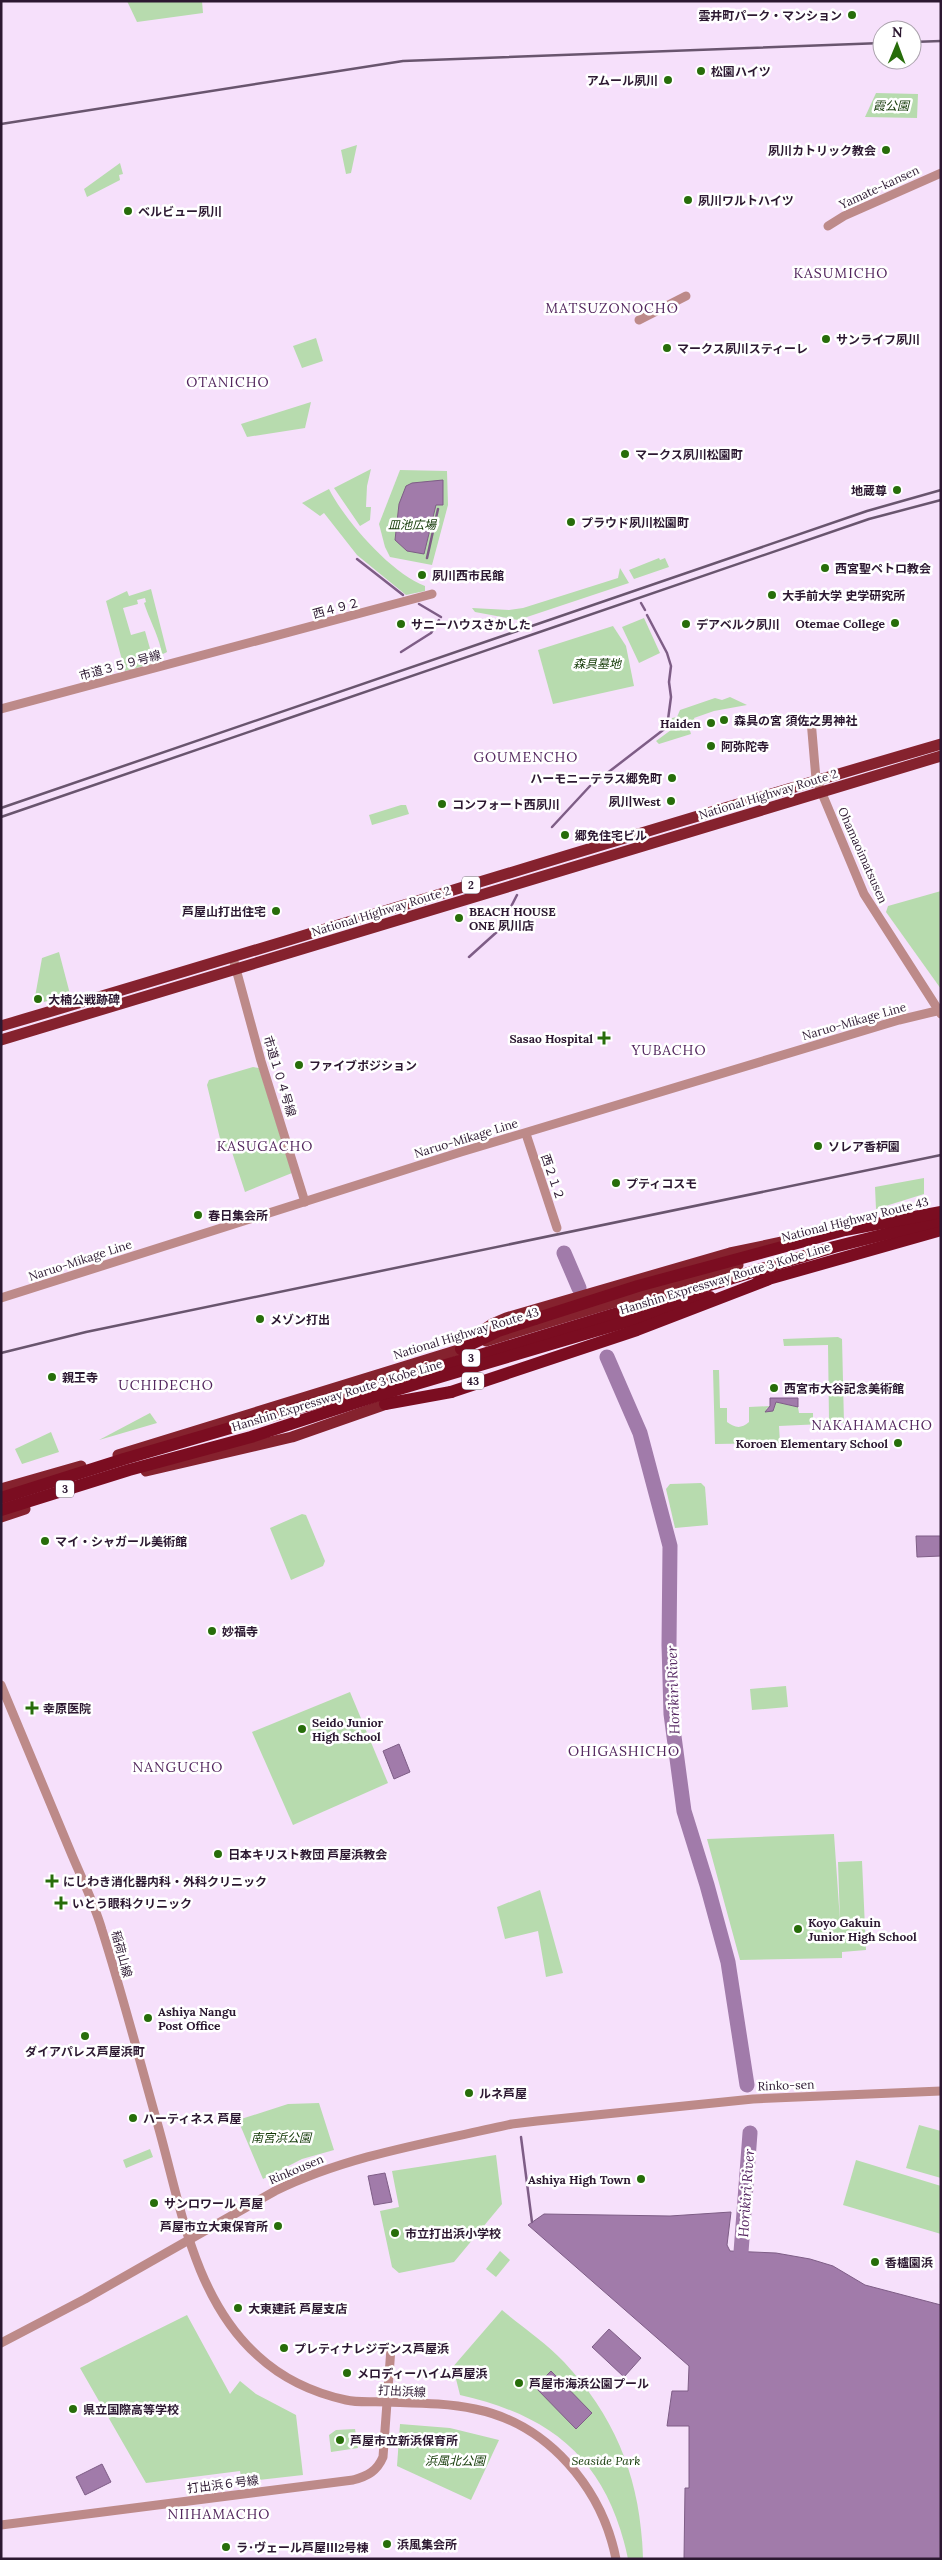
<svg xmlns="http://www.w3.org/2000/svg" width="942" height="2560" viewBox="0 0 942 2560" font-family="Lora,'Noto Sans JP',serif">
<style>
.green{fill:#b7dbae;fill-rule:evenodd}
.water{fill:#a17baa;stroke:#7e5d86}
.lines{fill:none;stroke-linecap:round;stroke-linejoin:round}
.stream{stroke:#7e5d86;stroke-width:2.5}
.river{stroke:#a17baa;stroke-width:15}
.tertiary{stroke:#bd8a89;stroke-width:9}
.trunk{stroke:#85222e;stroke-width:11}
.motorway{stroke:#7b0d21;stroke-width:12}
.rail{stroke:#69556e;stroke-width:2.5}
.motorway-bridge{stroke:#7b0d21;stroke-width:12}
.poi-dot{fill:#276d0a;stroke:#fff;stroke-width:2}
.labels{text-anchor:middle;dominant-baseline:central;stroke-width:5;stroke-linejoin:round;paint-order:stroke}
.shield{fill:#fff;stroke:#6b5d6f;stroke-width:1}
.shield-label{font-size:11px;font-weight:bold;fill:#2c1831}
.poi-label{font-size:12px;font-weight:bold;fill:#2c1831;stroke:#fff;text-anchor:start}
.park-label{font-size:12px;font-style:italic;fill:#123805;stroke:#fff}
.street-label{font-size:12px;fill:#2c1831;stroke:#fff}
.neighbourhood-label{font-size:14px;letter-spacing:1px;fill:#52255d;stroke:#fff}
.water-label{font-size:14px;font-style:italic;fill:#572863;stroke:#fff}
</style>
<rect width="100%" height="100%" fill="#f6e0fb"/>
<g class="green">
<path d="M127,1H202L203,13L137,22Z"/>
<path d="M876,93L918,94L917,118L865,117Z"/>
<path d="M357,145L351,173L346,174L341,150Z"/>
<path d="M120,163L123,174L119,175L120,180L87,197L84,189Z"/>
<path d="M316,338L323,361L302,368L293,346Z"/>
<path d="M311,402L305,428L247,437L241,424Z"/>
<path d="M371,469L367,486L366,507H371L370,520L360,526L334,488Z"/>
<path d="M400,470L447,471L448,505L432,565L390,557L385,547L379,524Z"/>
<path d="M329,489C345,521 392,574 425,586V591L406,595L357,555L324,513L320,516L302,503Z"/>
<path d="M659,558L660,560L665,558L669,567L634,579L629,570Z"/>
<path d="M620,568L629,583L518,620L475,612L472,608L509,610L523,608L618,578Z"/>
<path d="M151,589L167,652L157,657L159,662L125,671L106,601L127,591L129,596ZM145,598L146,602L144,603C149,619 157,632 161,649L151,652L145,631L131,635L123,608L138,604L137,600Z"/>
<path d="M644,618L660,653L639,663L622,627Z"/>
<path d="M613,626L626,646L634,686L553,704L538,650Z"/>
<path d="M730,697L747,705L714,711L694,718L696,724L689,727L691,734L659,744L656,741L671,730L672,718L677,717L680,710L715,698L722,700Z"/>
<path d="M401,805H406L409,814L372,825L369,815Z"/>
<path d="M941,891V989L886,912L888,906Z"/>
<path d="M59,952L70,994L44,1002L41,996L35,997L42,958Z"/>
<path d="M253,1067L259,1068L292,1173L245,1192L231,1149L223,1151L207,1085L209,1080Z"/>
<path d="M924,1178V1194L876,1209L875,1187Z"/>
<path d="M838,1337L842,1339L844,1423L779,1426L780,1443L715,1444L713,1370H719L720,1408H727V1422C735,1428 741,1429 749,1422V1407L770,1406L766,1409L773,1411L776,1402L798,1407L799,1413H813V1420H829L828,1345L784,1346L783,1339Z"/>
<path d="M150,1413L157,1423L99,1440Z"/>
<path d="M51,1432L59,1452L22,1464L15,1449Z"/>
<path d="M701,1483L705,1487L708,1525L675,1528L666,1489L670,1484Z"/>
<path d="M302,1514L306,1515L325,1561L323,1566L291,1580L270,1528Z"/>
<path d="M786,1686L788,1707L752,1710L750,1689Z"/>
<path d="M350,1692L388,1783L293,1825L252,1732Z"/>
<path d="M834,1834L840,1921L838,1862L862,1861L866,1950L842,1952V1958L740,1960L707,1839Z"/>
<path d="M540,1890L563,1973L546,1977L538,1931L505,1939L497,1907Z"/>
<path d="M319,2103L334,2150L302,2159L263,2179L238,2120L288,2104Z"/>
<path d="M919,2125L941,2131V2178L906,2168Z"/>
<path d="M150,2149L153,2157L126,2168L123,2160Z"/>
<path d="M496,2155L502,2204L454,2262L399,2273L392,2267L380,2211L399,2207L392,2171Z"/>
<path d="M856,2160L941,2186V2234L843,2205Z"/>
<path d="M500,2251L510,2260L496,2277L486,2269Z"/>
<path d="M502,2310C522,2327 546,2343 564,2362C617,2419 641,2481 643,2559H628C608,2462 554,2416 460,2395L456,2379L445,2376Z"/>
<path d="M187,2315L230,2394L240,2381L256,2394L296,2415L303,2475L242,2482L240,2471L146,2483L80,2368Z"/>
<path d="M400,2424L450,2428L499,2440L471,2500L397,2466Z"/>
<path d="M355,2429L358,2448L331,2452L329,2435L336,2430Z"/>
</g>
<g class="water">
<path d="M443,480V505H436L424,554L407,551L395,540L399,504L406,486L412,483Z"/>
<path d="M770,1398H798V1407L776,1402L773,1411L765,1412L770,1406Z"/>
<path d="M916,1536H941V1556L917,1557Z"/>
<path d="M399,1744L410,1772L394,1779L383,1751Z"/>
<path d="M385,2173L392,2202L374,2205L368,2176Z"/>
<path d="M731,2212L727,2245L730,2251L776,2253L810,2259L833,2266L865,2285L941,2305V2559H684L685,2488H689V2426H667L672,2391H688L689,2366L528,2225L544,2214L670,2216Z"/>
<path d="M609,2329L641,2358L624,2377L592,2347Z"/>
<path d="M551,2371L592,2413L576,2429L535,2387Z"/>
<path d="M102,2464L111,2482L85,2495L76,2477Z"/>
</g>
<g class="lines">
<g class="stream">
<path d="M427,558L438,509"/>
<path d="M357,559L403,595"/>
<path d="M641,603L645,610"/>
<path d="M419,604L441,617"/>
<path d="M401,652L431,633L439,620"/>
<path d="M593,784L667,727L671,697L669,682L671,666L667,653L647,615"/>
<path d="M552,827L590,786"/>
<path d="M469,957L499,930L517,895"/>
<path d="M521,2137L532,2222"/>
</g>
<g class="river">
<path d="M564,1253L579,1288"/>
<path d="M607,1357L640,1433L670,1546L669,1645L671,1714L684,1811L707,1885L728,1962L747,2085"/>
<path d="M741,2252L750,2133"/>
</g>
<g class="tertiary">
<path d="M828,226L844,216L941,173"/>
<path d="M639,320L686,296"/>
<path d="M1,709L432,594"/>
<path d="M811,720L816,779L864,894L941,1014"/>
<path d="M233,958L261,1061L305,1202"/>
<path d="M526,1134L557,1228"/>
<path d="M1,1298L461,1152L899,1020L941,1010"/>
<path d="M1,1685C24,1739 46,1794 69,1848C80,1875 94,1902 102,1930C122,1993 139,2058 157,2122C180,2202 193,2298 258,2356C282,2378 314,2393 346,2400C359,2403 374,2401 387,2402C416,2403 447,2403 475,2409C548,2424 602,2488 616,2559"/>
<path d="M1,2343L85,2299L275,2191C348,2155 433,2142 512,2124L537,2121L753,2099L941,2091"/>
<path d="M1,2525L353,2480C368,2476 377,2471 383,2457L391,2348"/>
</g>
<g class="trunk">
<path d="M1,1026C315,934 627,835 941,744"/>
<path d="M1,1040L941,756"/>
<path d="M486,1341L738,1265"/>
<path d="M461,1345L492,1324L506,1318L730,1253L782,1242"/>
<path d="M118,1455L468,1347"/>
<path d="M146,1471L292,1437L392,1402"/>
<path d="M1,1489L81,1466"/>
<path d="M1,1517L25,1509"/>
</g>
<g class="motorway">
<path d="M758,1282L941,1230"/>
<path d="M461,1349L498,1331L535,1319"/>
<path d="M385,1404L451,1392"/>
<path d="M1,1498L124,1459L480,1355L834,1247L941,1220"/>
<path d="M1,1510L129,1470L251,1437L379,1395L710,1297"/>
</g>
<g class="rail">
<path d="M912,42L941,41"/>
<path d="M1,124L403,61L882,43"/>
<path d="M1,808L867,511L941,490"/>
<path d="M1,817L869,519L941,500"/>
<path d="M1,1353L86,1332L941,1155"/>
</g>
<g class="motorway-bridge">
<path d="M535,1319L638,1286L845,1230L941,1212"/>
<path d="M451,1392L637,1330L767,1280"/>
</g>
</g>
<g class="poi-dot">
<circle cx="852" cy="15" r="5"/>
<circle cx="701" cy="71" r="5"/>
<circle cx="668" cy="80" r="5"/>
<circle cx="886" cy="150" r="5"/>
<circle cx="688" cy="200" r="5"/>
<circle cx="128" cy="211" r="5"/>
<circle cx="826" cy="339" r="5"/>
<circle cx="667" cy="348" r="5"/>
<circle cx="625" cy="454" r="5"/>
<circle cx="897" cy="490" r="5"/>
<circle cx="571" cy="522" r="5"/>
<circle cx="825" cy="568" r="5"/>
<circle cx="422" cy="575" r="5"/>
<circle cx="772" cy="595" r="5"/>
<circle cx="895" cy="623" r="5"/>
<circle cx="401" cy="624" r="5"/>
<circle cx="686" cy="624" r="5"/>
<circle cx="724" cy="720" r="5"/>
<circle cx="711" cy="723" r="5"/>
<circle cx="711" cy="746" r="5"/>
<circle cx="672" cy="778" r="5"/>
<circle cx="671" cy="801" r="5"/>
<circle cx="442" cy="804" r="5"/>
<circle cx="565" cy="835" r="5"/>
<circle cx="276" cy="911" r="5"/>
<circle cx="459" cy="918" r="5"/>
<circle cx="38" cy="999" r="5"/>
<path d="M601.5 1030.5h5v5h5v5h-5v5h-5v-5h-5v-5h5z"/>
<circle cx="299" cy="1065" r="5"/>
<circle cx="818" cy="1146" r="5"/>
<circle cx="616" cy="1183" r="5"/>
<circle cx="198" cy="1215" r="5"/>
<circle cx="260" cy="1319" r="5"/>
<circle cx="52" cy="1377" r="5"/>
<circle cx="774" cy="1388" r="5"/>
<circle cx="898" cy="1443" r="5"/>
<circle cx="45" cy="1541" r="5"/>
<circle cx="212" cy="1631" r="5"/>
<path d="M29.5 1700.5h5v5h5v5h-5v5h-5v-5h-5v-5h5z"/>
<circle cx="302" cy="1729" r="5"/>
<circle cx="218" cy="1854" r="5"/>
<path d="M49.5 1873.5h5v5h5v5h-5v5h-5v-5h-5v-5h5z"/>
<path d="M58.5 1895.5h5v5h5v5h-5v5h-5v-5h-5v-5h5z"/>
<circle cx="798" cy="1929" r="5"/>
<circle cx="148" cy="2018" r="5"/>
<circle cx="85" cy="2036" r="5"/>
<circle cx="469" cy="2093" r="5"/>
<circle cx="133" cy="2118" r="5"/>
<circle cx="641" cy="2179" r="5"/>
<circle cx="154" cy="2203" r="5"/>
<circle cx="278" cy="2226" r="5"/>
<circle cx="395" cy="2233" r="5"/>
<circle cx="875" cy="2262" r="5"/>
<circle cx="238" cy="2308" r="5"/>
<circle cx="284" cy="2348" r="5"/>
<circle cx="347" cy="2373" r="5"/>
<circle cx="519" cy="2383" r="5"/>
<circle cx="73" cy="2409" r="5"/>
<circle cx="340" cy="2440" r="5"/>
<circle cx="387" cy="2544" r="5"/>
<circle cx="226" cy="2547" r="5"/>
</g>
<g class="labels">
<g class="shield">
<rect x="462" y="876.5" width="18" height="17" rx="4"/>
<rect x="462" y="1349.5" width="18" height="17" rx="4"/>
<rect x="462" y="1372.5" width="22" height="17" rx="4"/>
<rect x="56" y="1480.5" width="18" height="17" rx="4"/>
</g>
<g class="shield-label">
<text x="471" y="885">2</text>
<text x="471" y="1358">3</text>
<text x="473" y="1381">43</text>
<text x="65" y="1489">3</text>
</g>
<g class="poi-label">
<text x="842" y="15" text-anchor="end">雲井町パーク・マンション</text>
<text x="711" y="71">松園ハイツ</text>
<text x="658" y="80" text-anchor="end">アムール夙川</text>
<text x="876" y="150" text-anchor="end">夙川カトリック教会</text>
<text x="698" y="200">夙川ワルトハイツ</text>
<text x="138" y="211">ベルビュー夙川</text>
<text x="836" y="339">サンライフ夙川</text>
<text x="677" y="348">マークス夙川スティーレ</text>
<text x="635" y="454">マークス夙川松園町</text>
<text x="887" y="490" text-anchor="end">地蔵尊</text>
<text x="581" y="522">プラウド夙川松園町</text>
<text x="835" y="568">西宮聖ペトロ教会</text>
<text x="432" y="575">夙川西市民館</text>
<text x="782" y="595">大手前大学 史学研究所</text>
<text x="885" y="623" text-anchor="end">Otemae College</text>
<text x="411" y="624">サニーハウスさかした</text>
<text x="696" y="624">デアベルク夙川</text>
<text x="734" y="720">森具の宮 須佐之男神社</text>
<text x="701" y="723" text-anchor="end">Haiden</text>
<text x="721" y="746">阿弥陀寺</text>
<text x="662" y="778" text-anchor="end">ハーモニーテラス郷免町</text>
<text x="661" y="801" text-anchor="end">夙川West</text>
<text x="452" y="804">コンフォート西夙川</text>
<text x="575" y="835">郷免住宅ビル</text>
<text x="266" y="911" text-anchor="end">芦屋山打出住宅</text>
<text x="469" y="911">BEACH HOUSE<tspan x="469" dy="14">ONE 夙川店</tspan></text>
<text x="48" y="999">大楠公戦跡碑</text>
<text x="593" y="1038" text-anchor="end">Sasao Hospital</text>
<text x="309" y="1065">ファイブポジション</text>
<text x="828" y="1146">ソレア香枦園</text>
<text x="626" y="1183">プティコスモ</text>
<text x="208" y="1215">春日集会所</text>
<text x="270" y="1319">メゾン打出</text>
<text x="62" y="1377">親王寺</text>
<text x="784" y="1388">西宮市大谷記念美術館</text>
<text x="888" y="1443" text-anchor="end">Koroen Elementary School</text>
<text x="55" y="1541">マイ・シャガール美術館</text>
<text x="222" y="1631">妙福寺</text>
<text x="43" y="1708">幸原医院</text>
<text x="312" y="1722">Seido Junior<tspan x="312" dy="14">High School</tspan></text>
<text x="228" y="1854">日本キリスト教団 芦屋浜教会</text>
<text x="63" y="1881">にしわき消化器内科・外科クリニック</text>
<text x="72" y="1903">いとう眼科クリニック</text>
<text x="808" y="1922">Koyo Gakuin<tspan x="808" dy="14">Junior High School</tspan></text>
<text x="158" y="2011">Ashiya Nangu<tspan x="158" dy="14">Post Office</tspan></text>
<text x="85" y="2051" text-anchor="middle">ダイアパレス芦屋浜町</text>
<text x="479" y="2093">ルネ芦屋</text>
<text x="143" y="2118">ハーティネス 芦屋</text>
<text x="631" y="2179" text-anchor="end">Ashiya High Town</text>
<text x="164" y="2203">サンロワール 芦屋</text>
<text x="268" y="2226" text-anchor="end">芦屋市立大東保育所</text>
<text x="405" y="2233">市立打出浜小学校</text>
<text x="885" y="2262">香櫨園浜</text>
<text x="248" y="2308">大東建託 芦屋支店</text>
<text x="294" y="2348">プレティナレジデンス芦屋浜</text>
<text x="357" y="2373">メロディーハイム芦屋浜</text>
<text x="529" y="2383">芦屋市海浜公園プール</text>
<text x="83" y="2409">県立国際高等学校</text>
<text x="350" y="2440">芦屋市立新浜保育所</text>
<text x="397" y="2544">浜風集会所</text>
<text x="236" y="2547">ラ･ヴェール芦屋Ⅲ2号棟</text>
</g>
<g class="park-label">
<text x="891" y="105">霞公園</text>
<text x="412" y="524">皿池広場</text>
<text x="597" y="663">森具墓地</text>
<text x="281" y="2137">南宮浜公園</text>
<text x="455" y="2460">浜風北公園</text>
<text x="606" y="2460">Seaside Park</text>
</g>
<g class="street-label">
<text transform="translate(879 187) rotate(-25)">Yamate-kansen</text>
<text transform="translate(336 608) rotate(-15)">西４９２</text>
<text transform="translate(120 665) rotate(-15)">市道３５９号線</text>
<text transform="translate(768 794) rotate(-17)">National Highway Route 2</text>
<text transform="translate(863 855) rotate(66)">Ohamaoimatsusen</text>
<text transform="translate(381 911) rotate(-17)">National Highway Route 2</text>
<text transform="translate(854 1021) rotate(-16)">Naruo-Mikage Line</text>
<text transform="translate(280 1076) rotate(73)">市道１０４号線</text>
<text transform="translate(466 1138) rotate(-17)">Naruo-Mikage Line</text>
<text transform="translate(553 1177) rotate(71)">西２１２</text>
<text transform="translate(855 1219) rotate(-14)">National Highway Route 43</text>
<text transform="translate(80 1260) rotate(-18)">Naruo-Mikage Line</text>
<text transform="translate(725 1278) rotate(-17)">Hanshin Expressway Route 3 Kobe Line</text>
<text transform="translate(466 1333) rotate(-17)">National Highway Route 43</text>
<text transform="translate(337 1395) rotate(-17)">Hanshin Expressway Route 3 Kobe Line</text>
<text transform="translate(122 1954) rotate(75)">稲荷山線</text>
<text transform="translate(786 2085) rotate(-2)">Rinko-sen</text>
<text transform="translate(296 2169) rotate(-23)">Rinkousen</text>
<text transform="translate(402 2391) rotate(3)">打出浜線</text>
<text transform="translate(223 2484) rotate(-7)">打出浜６号線</text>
</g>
<g class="neighbourhood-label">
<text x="841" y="273">KASUMICHO</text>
<text x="612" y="308">MATSUZONOCHO</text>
<text x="228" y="382">OTANICHO</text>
<text x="526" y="757">GOUMENCHO</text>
<text x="669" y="1050">YUBACHO</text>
<text x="265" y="1146">KASUGACHO</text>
<text x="166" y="1385">UCHIDECHO</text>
<text x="872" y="1425">NAKAHAMACHO</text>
<text x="624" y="1751">OHIGASHICHO</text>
<text x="178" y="1767">NANGUCHO</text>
<text x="219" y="2514">NIIHAMACHO</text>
</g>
<g class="water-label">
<text transform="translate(673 1690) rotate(-92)">Horikiri River</text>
<text transform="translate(746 2193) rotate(-86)">Horikiri River</text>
</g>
</g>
<rect width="942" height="2560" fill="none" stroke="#2c1831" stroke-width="5"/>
<g transform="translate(897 45) rotate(1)"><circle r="24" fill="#ffffff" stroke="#aba3ad"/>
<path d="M0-4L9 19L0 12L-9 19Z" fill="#276d0a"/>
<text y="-8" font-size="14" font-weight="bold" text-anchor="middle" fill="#2c1831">N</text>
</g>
</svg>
